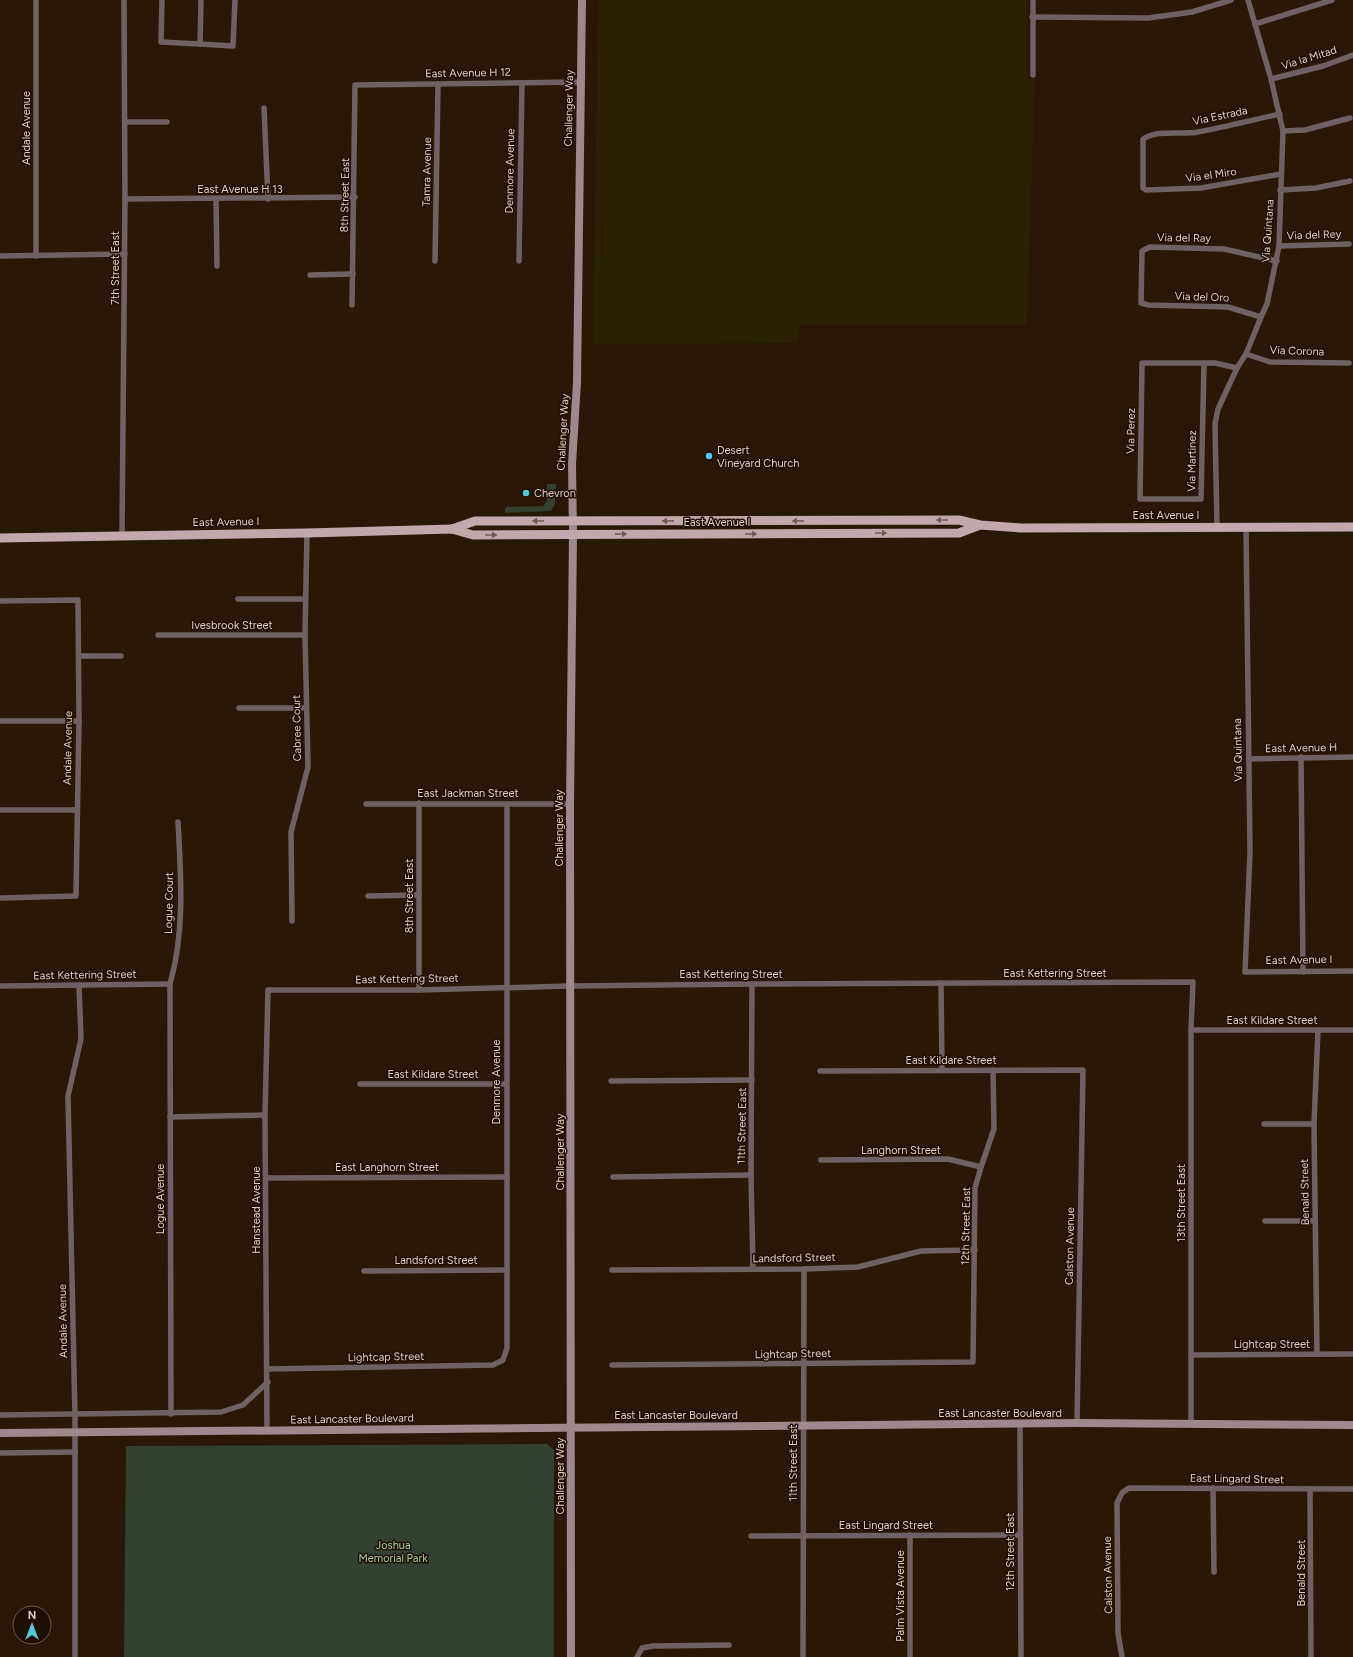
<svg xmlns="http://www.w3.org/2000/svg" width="1353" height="1657" viewBox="0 0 1353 1657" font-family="Figtree,sans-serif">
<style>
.green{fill:#334131}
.sand{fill:#2a2202}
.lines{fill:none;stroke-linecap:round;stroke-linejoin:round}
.street{stroke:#6e6163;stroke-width:5.5}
.secondary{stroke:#9d888d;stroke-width:8}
.primary{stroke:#c2a7ad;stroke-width:9}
.oneway{fill:#705a58}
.poi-dot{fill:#53cadc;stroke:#1f0e02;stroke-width:1.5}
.labels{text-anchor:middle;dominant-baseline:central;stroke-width:3;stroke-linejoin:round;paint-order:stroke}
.street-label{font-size:11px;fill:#dccfc6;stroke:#1f0e02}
.poi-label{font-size:11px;fill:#dccfc6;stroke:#1f0e02;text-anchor:start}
.park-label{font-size:11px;fill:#a7cda2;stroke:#1f0e02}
</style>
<rect width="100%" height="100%" fill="#291708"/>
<g class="green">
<path d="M547,484H556L555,504L551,511L505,513V509L507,507L543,506L547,501Z"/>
<path d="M547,1444L554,1450V1657H124L126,1446Z"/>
</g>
<path class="sand" d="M598,0H1027L1026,78L1035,79L1027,325H800L797,343L593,344Z"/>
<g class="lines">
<g class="street">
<path d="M162,0L161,42L200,44"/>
<path d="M201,0L200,44L233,46L235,0"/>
<path d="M1032,17L1148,18L1192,12L1231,0"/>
<path d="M1255,24L1332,0"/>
<path d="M1033,75V0"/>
<path d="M1271,79L1323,66L1353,55"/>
<path d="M264,108L268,199"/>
<path d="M1280,114C1252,120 1225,127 1198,132C1180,135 1159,129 1143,139V188L1146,190L1201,188L1281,174"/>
<path d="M125,122H167"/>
<path d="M1283,131L1305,130L1350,118"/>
<path d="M1280,190L1316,188L1350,181"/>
<path d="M125,199L355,197"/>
<path d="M216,199L217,266"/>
<path d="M1279,246L1349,244"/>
<path d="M0,256L125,254"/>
<path d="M36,256V0"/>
<path d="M435,261L438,84"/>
<path d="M519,261L522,83"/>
<path d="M310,275L353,274"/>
<path d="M352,305L355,85L580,82"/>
<path d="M1261,317L1228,307L1148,305L1141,303L1142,251L1150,247L1224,249L1277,261"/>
<path d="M1246,354L1270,362L1349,363"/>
<path d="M1204,363L1201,499H1140L1142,363H1215L1237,368"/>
<path d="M1217,527L1215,424L1218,409L1237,368L1246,354L1261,317L1267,304L1279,246L1283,131L1271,79L1248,0"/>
<path d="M1246,527L1250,852L1245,972L1353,971"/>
<path d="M122,536L125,199L124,0"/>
<path d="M238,599H305"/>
<path d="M0,601L78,600L79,721L76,896L0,898"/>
<path d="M158,635H305"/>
<path d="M79,656H121"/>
<path d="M239,708H306"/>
<path d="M0,721H79"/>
<path d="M1301,757L1303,972"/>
<path d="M1249,759L1353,757"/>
<path d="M366,804H570"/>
<path d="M0,810H77"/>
<path d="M368,896L419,895"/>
<path d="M292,921L291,832L308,767L305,635L307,533"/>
<path d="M941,983L942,1070"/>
<path d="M752,984L751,1175L753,1269"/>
<path d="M0,986L170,984"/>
<path d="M419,990V803"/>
<path d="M1191,1030H1353"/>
<path d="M820,1071L1083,1070L1077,1423"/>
<path d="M611,1081L752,1080"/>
<path d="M360,1084H506"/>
<path d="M170,1117L265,1115"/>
<path d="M1264,1124H1314"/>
<path d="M821,1160L948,1159L981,1167"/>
<path d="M613,1177L751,1175"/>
<path d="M267,1178L507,1177"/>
<path d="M1265,1221H1315"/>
<path d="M612,1270L804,1269L858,1267L921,1251L975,1250"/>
<path d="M364,1271L507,1270"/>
<path d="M1317,1354L1314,1124L1318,1030"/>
<path d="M1191,1355L1353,1354"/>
<path d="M612,1365L973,1362L975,1188L981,1167L994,1129L993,1070"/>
<path d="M268,1369L493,1365L503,1360L507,1348V804"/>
<path d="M171,1414L170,984C185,932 181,876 178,822"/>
<path d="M0,1415L221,1412L243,1405L268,1382"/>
<path d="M1020,1424L1021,1657"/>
<path d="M267,1431L265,1115L268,990H419L570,986L752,984L1193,982L1191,1030V1424"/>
<path d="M0,1453L75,1452"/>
<path d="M1213,1488L1214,1572"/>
<path d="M1310,1489L1311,1657"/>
<path d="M910,1535V1657"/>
<path d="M751,1536L1020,1535"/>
<path d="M75,1657V1415L68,1096L81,1039L79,985"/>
<path d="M637,1657L642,1648L653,1646L729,1645"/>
<path d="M803,1657L804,1269"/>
<path d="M1122,1657L1118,1633L1117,1503L1122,1493L1129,1488L1353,1489"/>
</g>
<g class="secondary">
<path d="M0,1433L1077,1423L1353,1425"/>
<path d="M571,1657L570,804L573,534L572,464L577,382L582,0"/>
</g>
<g class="primary">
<path d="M452,529L475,521L959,520L980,525L1021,528L1353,527"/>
<path d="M0,538L307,533L452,529L473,535L959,533L980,525"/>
</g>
</g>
<defs><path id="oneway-solid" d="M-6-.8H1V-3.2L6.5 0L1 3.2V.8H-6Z"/></defs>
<g class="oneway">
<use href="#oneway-solid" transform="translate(942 520) rotate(180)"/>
<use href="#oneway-solid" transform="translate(538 521) rotate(-180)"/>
<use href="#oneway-solid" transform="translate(668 521) rotate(180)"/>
<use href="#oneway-solid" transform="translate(798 521) rotate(180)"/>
<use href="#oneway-solid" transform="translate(881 533)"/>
<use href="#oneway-solid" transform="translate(621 534)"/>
<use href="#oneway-solid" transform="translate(751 534)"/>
<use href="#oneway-solid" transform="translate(491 535)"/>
</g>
<g class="poi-dot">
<circle cx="709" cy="456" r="4"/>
<circle cx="526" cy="493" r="4"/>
</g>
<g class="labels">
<g class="street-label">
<text transform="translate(1309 58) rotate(-17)">Via la Mitad</text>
<text transform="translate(468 73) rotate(-1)">East Avenue H 12</text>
<text transform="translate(569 108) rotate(-89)">Challenger Way</text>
<text transform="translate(1220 116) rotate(-12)">Via Estrada</text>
<text transform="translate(26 128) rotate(-90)">Andale Avenue</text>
<text transform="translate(510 171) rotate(-89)">Denmore Avenue</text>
<text transform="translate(427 172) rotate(-89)">Tamra Avenue</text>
<text transform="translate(1211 175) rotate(-8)">Via el Miro</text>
<text x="240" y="189">East Avenue H 13</text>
<text transform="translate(345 195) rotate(-89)">8th Street East</text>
<text transform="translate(1268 231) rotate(-86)">Via Quintana</text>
<text transform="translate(1314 235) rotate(-2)">Via del Rey</text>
<text transform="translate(1184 238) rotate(1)">Via del Ray</text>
<text transform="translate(115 268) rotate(-90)">7th Street East</text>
<text transform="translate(1202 297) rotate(2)">Via del Oro</text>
<text transform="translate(1297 351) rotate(2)">Via Corona</text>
<text transform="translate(1131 431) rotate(-89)">Via Perez</text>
<text transform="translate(563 432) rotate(-87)">Challenger Way</text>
<text transform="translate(1192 461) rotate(-89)">Via Martinez</text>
<text x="1166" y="515">East Avenue I</text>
<text transform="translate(226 522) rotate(-1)">East Avenue I</text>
<text x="717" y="522">East Avenue I</text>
<text x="232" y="625">Ivesbrook Street</text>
<text transform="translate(297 728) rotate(-91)">Cabree Court</text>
<text transform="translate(68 748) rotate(-89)">Andale Avenue</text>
<text transform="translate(1301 748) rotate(-1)">East Avenue H</text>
<text transform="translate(1238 750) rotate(-91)">Via Quintana</text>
<text x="468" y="793">East Jackman Street</text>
<text transform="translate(559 828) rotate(-90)">Challenger Way</text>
<text transform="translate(409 896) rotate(-90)">8th Street East</text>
<text transform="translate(169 903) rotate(-89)">Logue Court</text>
<text transform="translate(1299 960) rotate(-1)">East Avenue I</text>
<text x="1055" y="973">East Kettering Street</text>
<text x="731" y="974">East Kettering Street</text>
<text transform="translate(85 975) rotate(-1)">East Kettering Street</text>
<text transform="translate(407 979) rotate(-1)">East Kettering Street</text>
<text x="1272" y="1020">East Kildare Street</text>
<text x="951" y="1060">East Kildare Street</text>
<text x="433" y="1074">East Kildare Street</text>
<text transform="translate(496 1082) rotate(-90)">Denmore Avenue</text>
<text transform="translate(742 1126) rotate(-89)">11th Street East</text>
<text x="901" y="1150">Langhorn Street</text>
<text transform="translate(560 1152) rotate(-90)">Challenger Way</text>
<text x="387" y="1167">East Langhorn Street</text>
<text transform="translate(1305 1192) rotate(-91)">Benald Street</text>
<text transform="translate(160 1199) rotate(-90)">Logue Avenue</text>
<text transform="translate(1181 1203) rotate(-90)">13th Street East</text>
<text transform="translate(256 1210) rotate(-90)">Hanstead Avenue</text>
<text transform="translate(966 1226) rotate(-89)">12th Street East</text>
<text transform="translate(1070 1246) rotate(-89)">Calston Avenue</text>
<text transform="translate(794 1258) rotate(-1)">Landsford Street</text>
<text x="436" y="1260">Landsford Street</text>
<text transform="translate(63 1321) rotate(-91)">Andale Avenue</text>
<text x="1272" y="1344">Lightcap Street</text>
<text transform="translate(793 1354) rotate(-1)">Lightcap Street</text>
<text transform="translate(386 1357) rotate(-1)">Lightcap Street</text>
<text x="1000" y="1413">East Lancaster Boulevard</text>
<text x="676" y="1415">East Lancaster Boulevard</text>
<text transform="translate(352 1419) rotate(-1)">East Lancaster Boulevard</text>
<text transform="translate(793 1463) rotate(-90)">11th Street East</text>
<text transform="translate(560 1476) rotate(-90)">Challenger Way</text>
<text transform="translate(1237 1479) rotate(1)">East Lingard Street</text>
<text x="886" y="1525">East Lingard Street</text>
<text transform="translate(1010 1552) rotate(-90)">12th Street East</text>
<text transform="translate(1301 1573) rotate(-90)">Benald Street</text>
<text transform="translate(1108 1575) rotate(-91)">Calston Avenue</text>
<text transform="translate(900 1596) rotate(-90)">Palm Vista Avenue</text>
</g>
<g class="poi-label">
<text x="717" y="450">Desert<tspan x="717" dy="13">Vineyard Church</tspan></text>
<text x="534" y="493">Chevron</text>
</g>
<g class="park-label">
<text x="393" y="1545">Joshua<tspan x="393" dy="13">Memorial Park</tspan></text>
</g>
</g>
<g transform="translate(32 1625)"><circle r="19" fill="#1f0e02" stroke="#6b5b50"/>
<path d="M0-3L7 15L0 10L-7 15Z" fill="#53cadc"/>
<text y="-6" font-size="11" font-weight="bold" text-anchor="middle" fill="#dccfc6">N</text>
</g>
</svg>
